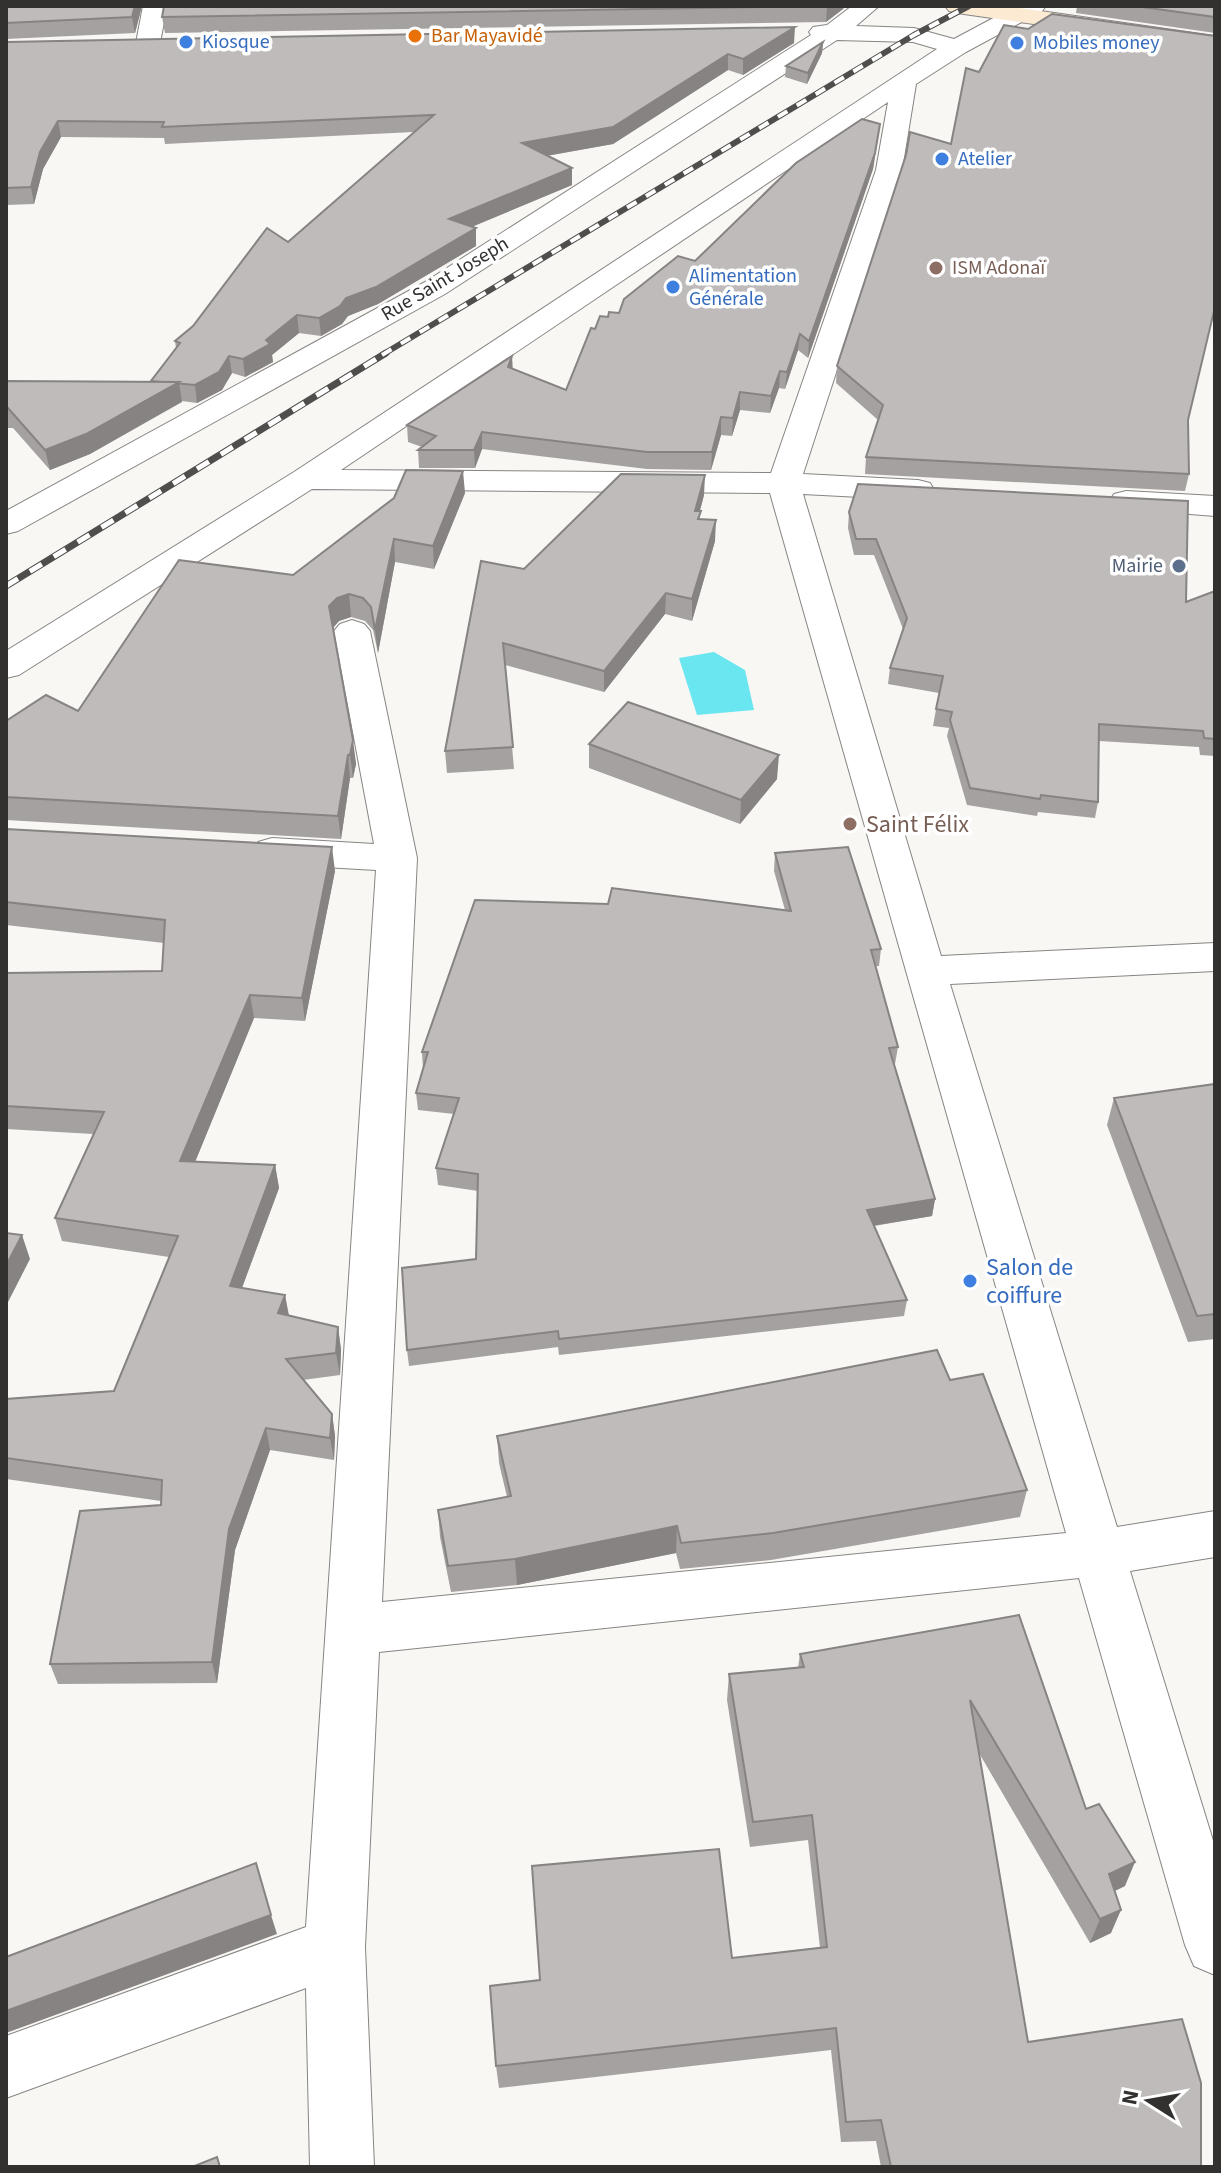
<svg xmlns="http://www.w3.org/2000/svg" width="1221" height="2173" viewBox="0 0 1221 2173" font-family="'Source Sans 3',sans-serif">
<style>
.water{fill:#6ae6f0}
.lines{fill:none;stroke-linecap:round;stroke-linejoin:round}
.minor-casing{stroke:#878583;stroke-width:2}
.secondary-casing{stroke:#878583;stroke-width:2}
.minor{fill:#fff;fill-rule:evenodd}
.secondary{fill:#fcebd2;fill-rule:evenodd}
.rail-far1-casing{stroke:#4f4e4c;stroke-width:6}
.rail-casing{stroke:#4f4e4c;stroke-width:7}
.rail-far1{stroke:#fff;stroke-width:4;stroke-dasharray:11;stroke-linecap:butt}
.rail{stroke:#fff;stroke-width:5;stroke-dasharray:14;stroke-linecap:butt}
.wall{fill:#a4a1a0}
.shaded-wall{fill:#868382}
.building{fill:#bfbbba;stroke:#868382;stroke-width:2}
.food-dot{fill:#e8710a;stroke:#fff;stroke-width:3}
.shop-dot{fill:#3f7fe0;stroke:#fff;stroke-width:3}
.education-dot{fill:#8d6e63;stroke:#fff;stroke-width:3}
.service-dot{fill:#5c6f8a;stroke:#fff;stroke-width:3}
.labels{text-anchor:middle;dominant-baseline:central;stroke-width:7;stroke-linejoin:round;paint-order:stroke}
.far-food-label{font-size:20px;fill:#c56008;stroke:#fff;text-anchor:start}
.far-shop-label{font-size:20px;fill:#366cbe;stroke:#fff;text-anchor:start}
.far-education-label{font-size:20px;fill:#785e54;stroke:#fff;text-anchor:start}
.far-street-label{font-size:20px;fill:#323130;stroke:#fff}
.far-service-label{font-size:20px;fill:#4e5e75;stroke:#fff;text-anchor:end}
.education-label{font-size:24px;fill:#785e54;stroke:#fff;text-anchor:start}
.shop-label{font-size:24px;fill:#366cbe;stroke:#fff;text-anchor:start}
</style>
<rect width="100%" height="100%" fill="#f9f7f4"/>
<path class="water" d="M714,652L745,670L754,710L697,715L679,658Z"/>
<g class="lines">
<defs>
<g id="minor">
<path d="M143,6H167L160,43L156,48H140L136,43Z"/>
<path d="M852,6H879L856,26L914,28L954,39L1016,6H1046L1042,11L966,52L916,84L902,170L803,474L918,480L930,483L934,490L930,497L918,500L803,494L941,956L1215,943V971L950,984L1117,1527L1215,1511V1557L1130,1571L1215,1847V1975L1194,1966L1185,1945L1079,1578L379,1652L365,1947L374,2167H310L306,1988L6,2098V2036L306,1927L376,870L272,864L258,860L252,851L258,842L272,838L374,844L334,631L340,624L352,620L364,624L370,631L417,858L382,1602L1066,1533L770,493L312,489L19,675L6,678V651L294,472L937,49L913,42L837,40L445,294L18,531L6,534V511L425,282L811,35L809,32L813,27L827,25ZM888,102L876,170L771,473L341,470Z"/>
<path d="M1126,491L1215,496V516L1114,508L1110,501L1114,494Z"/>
</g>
<path id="secondary" d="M945,6H1006L1215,36V50L957,13L949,11Z"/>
</defs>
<use href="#minor" class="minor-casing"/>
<use href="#secondary" class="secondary-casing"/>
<use href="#minor" class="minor"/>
<use href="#secondary" class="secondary"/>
<defs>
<path id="rail-far1" d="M382,355L914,35L969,6"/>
<path id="rail" d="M6,586L386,353"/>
</defs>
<use href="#rail-far1" class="rail-far1-casing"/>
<use href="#rail" class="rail-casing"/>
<use href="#rail-far1" class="rail-far1"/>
<use href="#rail" class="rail"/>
</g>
<g class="wall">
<path d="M6,6H142L135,33L6,39Z"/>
<path d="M845,6L843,9L826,22L165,33L162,17Z"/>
<path d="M1077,6H1215V33L1076,13Z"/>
<path d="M1028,29L1188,421L1189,474L1185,491L865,474L866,457L878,420L836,383L837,366L951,144L979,72Z"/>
<path d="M6,42L794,43L743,75L728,70L613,144L547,156L572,168V185L471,227L476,246L378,304L348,316L342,324L321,336L299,333L272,355L273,362L245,377L232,373L222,390L197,403L182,401L90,454L50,470L13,428H6V381L151,382V381L176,348L175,341L414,132L165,144L164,138L61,137L43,169L34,204L6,205Z"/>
<path d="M823,42L822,53L807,84L785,77L786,66Z"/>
<path d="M880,124L873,169L808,358L798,350L785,389L779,388L770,413L740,410L732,436L721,435L711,470L647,469L482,449L475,468H419L418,450L422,447L408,442L407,425L513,369L566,390L595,329L608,317L619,313L695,261Z"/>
<path d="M465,493L434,569L395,562L378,653L373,630L365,621L351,617L339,621L333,628L356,764L353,778H350L341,839L6,820V721L78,711L293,575Z"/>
<path d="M704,495L700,511V519L715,541L692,621L665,614L604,692L505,665L514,769L447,773L445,751L524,569Z"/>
<path d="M849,512L1186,602L1215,591V756L1200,755L1199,747L1099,741L1098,802L1095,818L1038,812L1037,816L967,805L947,736L949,728L933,726L939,693L888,684L890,668L903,629L874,555H854L848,528Z"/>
<path d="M589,744L777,779L740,824L589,768Z"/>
<path d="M6,829L335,871L305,1021L254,1018L195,1162L275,1165L279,1188L242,1288L285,1295L289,1315L338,1327L341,1350L340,1375L303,1380L332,1414L335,1436L334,1460L270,1450L235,1550L217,1683L58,1684L50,1664L161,1505V1501L6,1479V1399L114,1391L169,1257L62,1241L55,1218L93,1134L6,1129V973L162,971L164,943L6,925Z"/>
<path d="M775,853L881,949L879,966H876L898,1047L895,1064H894L935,1199L932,1216L874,1226L907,1300L904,1316L559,1355L558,1347L409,1366L407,1350L476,1259L478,1191L438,1185L436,1168L454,1114L418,1110L416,1093L423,1069L422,1052L785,910L774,871Z"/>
<path d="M1215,1084V1339L1188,1342L1107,1125L1114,1098Z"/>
<path d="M950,1380L1027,1490L1020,1517L771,1560L680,1569L676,1553L517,1585L451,1592L440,1537L438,1510L507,1497L499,1463L497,1436Z"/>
<path d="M1019,1615L1086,1809L1125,1886L1115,1891L1111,1933L1090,1943L979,1753L1028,2042L1201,2167H881L876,2141L841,2142L831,2050L499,2088L496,2066L732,1958L820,1948L808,1840L750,1847L727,1700L729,1674L798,1668L800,1654Z"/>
</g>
<g class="shaded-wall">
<path d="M135,6H142L135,33L132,17Z"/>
<path d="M827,6H845L843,9L826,22Z"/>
<path d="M795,27L794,43L743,75V59Z"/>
<path d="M823,42L822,53L807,84L808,73Z"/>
<path d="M728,54V70L613,144L522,160V143Z"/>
<path d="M58,121L61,137L43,169L34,204L31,187L40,152Z"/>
<path d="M880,124L873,169L808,358L809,341Z"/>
<path d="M572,168V185L450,236L449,219Z"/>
<path d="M476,228V246L378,304L348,316L342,324L321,336L319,318L346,298Z"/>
<path d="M297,315L299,333L272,355L273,362L245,377L243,359Z"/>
<path d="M800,334L798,350L785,389L787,372Z"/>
<path d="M229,356L232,373L222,390L197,403L195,385Z"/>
<path d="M512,356L513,373L508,367Z"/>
<path d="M780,371L779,388L770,413L771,396Z"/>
<path d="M179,382L182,402L90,454L50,470L45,450Z"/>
<path d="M740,392V410L732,436L733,418Z"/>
<path d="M721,417V435L711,470L712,452Z"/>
<path d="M482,432V449L475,468L474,450Z"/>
<path d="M463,471L465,493L434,569L433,546Z"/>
<path d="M705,475L704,495L694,532L695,511Z"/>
<path d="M716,520L715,541L692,621V599Z"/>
<path d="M394,539L395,562L378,653L375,630Z"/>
<path d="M666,593L665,614L604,692V671Z"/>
<path d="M349,594L351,617L339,621L332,629L329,606L337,598Z"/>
<path d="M353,740L356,764L353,778L350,755Z"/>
<path d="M348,755L350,778L341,839L338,816Z"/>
<path d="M779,755L777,779L740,824L741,800Z"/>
<path d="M332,847L335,871L305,1021L302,998Z"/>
<path d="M250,995L254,1018L186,1184L180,1161Z"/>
<path d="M275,1165L279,1188L234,1309L230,1286Z"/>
<path d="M935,1199L932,1216L865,1227L867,1210Z"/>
<path d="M22,1235L30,1259L7,1304L6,1266Z"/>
<path d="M285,1295L289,1318L278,1313Z"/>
<path d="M338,1327L341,1350L340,1375L336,1353Z"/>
<path d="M332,1414L335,1436L334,1460L330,1438Z"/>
<path d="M266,1428L270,1450L235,1550L217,1683L212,1662L229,1529Z"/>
<path d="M677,1526L676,1553L517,1585L515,1559Z"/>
<path d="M1135,1862L1125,1886L1099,1898L1109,1874Z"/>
<path d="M1121,1910L1111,1933L1090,1943L1100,1919Z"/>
<path d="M271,1915L277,1934L6,2033V2011Z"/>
</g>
<g class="building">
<path d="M6,6H135L132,17L6,23Z"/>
<path d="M164,6H828L162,17Z"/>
<path d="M1135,6H1215V17Z"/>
<path d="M1052,14L1215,36V307L1188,420L1189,474L866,457L883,405L837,366L906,155L910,132L951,144L966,68L979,72L1004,25L1028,29Z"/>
<path d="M795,27L743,59L728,54L613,127L522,143L572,168L449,219L476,228L376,287L346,298L340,306L319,318L297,315L266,340L270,344L243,359L229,356L219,372L195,385L151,381L180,343L175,341L193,326L267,228L288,242L434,115L162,127L164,122L58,121L40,152L31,187L6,188V42Z"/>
<path d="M823,42L808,73L786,66Z"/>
<path d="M862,119L880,124L875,153L809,341L800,334L787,372L780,371L771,396L740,392L733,418L721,417L712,452H647L482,432L474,450H418L436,436L407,425L512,356L508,367L566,390L591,328L595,329L600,316L608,317L609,312L619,313L624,299L678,256L695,261L796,163Z"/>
<path d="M6,381L179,382L86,434L45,450L8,408H6Z"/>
<path d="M406,470L463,471L433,546L394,539L375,630L371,607L363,598L349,594L337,598L329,606L353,740L350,755H348L338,816L6,797V721L46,695L78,711L179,560L293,575L394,498Z"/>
<path d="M621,474L705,475L695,511H701L698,519L716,520L692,599L666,593L604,671L503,643L513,747L445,751L481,561L524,569Z"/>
<path d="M858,484L1188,501L1186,602L1215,591V739L1204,738L1203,731L1099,724L1098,802L1041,795L1040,799L970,788L950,720L952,712L936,709L943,676L890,668L907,618L876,539H856L849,512Z"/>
<path d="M628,702L779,755L741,800L589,744Z"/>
<path d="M6,829L332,847L302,998L250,995L180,1161L275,1165L230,1286L285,1295L278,1313L338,1327L336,1353L286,1359L332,1414L330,1438L266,1428L229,1529L212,1662L50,1664L80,1511L161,1505L162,1480L6,1458V1399L114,1391L178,1236L55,1218L104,1112L6,1106V973L162,971L165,920L6,902Z"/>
<path d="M848,847L881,949L871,950L898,1047L889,1048L935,1199L867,1210L907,1300L559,1339L558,1331L407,1350L402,1268L476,1259L478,1174L436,1168L459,1098L416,1093L428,1052H422L475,900L608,904L612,888L791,911L775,853Z"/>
<path d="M1215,1084V1314L1197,1316L1114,1098Z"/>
<path d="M6,1233L22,1235L6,1266Z"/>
<path d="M937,1350L950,1380L983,1374L1027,1490L773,1533L681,1543L677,1526L515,1559L448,1566L438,1510L511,1496L497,1436Z"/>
<path d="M1019,1615L1086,1809L1099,1804L1135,1862L1109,1874L1121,1910L1100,1919L970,1700L1028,2042L1182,2019L1201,2083V2167H891L881,2120L846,2122L836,2028L496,2066L490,1986L540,1980L532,1866L719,1849L732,1958L827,1947L812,1815L753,1822L729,1674L804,1667L800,1654Z"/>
<path d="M256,1863L271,1915L6,2011V1957Z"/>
<path d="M217,2157L220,2167H192Z"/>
</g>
<circle class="food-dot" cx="415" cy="36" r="8"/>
<g class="shop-dot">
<circle cx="186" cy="42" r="8"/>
<circle cx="1017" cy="43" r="8"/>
<circle cx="942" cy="159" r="8"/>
<circle cx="673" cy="287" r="8"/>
<circle cx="970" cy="1281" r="8"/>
</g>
<g class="education-dot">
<circle cx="936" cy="268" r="8"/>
<circle cx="850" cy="824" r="8"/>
</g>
<circle class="service-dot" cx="1179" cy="566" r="8"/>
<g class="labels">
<g class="far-food-label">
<text x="431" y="36">Bar Mayavidé</text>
</g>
<g class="far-shop-label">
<text x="202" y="42">Kiosque</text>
<text x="1033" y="43">Mobiles money</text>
<text x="958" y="159">Atelier</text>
<text x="689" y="276">Alimentation<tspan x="689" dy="23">Générale</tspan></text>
</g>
<g class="far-education-label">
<text x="952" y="268">ISM Adonaï</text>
</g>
<g class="far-street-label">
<text transform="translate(445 279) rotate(-31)">Rue Saint Joseph</text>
</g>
<g class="far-service-label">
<text x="1163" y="566">Mairie</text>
</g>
<g class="education-label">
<text x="866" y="824">Saint Félix</text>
</g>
<g class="shop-label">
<text x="986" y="1267">Salon de<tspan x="986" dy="28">coiffure</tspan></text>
</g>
</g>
<rect width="1221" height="2173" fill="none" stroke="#323130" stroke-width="16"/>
<g transform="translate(1149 2101) rotate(281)" stroke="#ffffff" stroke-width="6" paint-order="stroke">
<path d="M0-6L14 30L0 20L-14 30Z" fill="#323130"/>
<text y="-12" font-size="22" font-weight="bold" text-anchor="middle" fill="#323130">N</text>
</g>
</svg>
